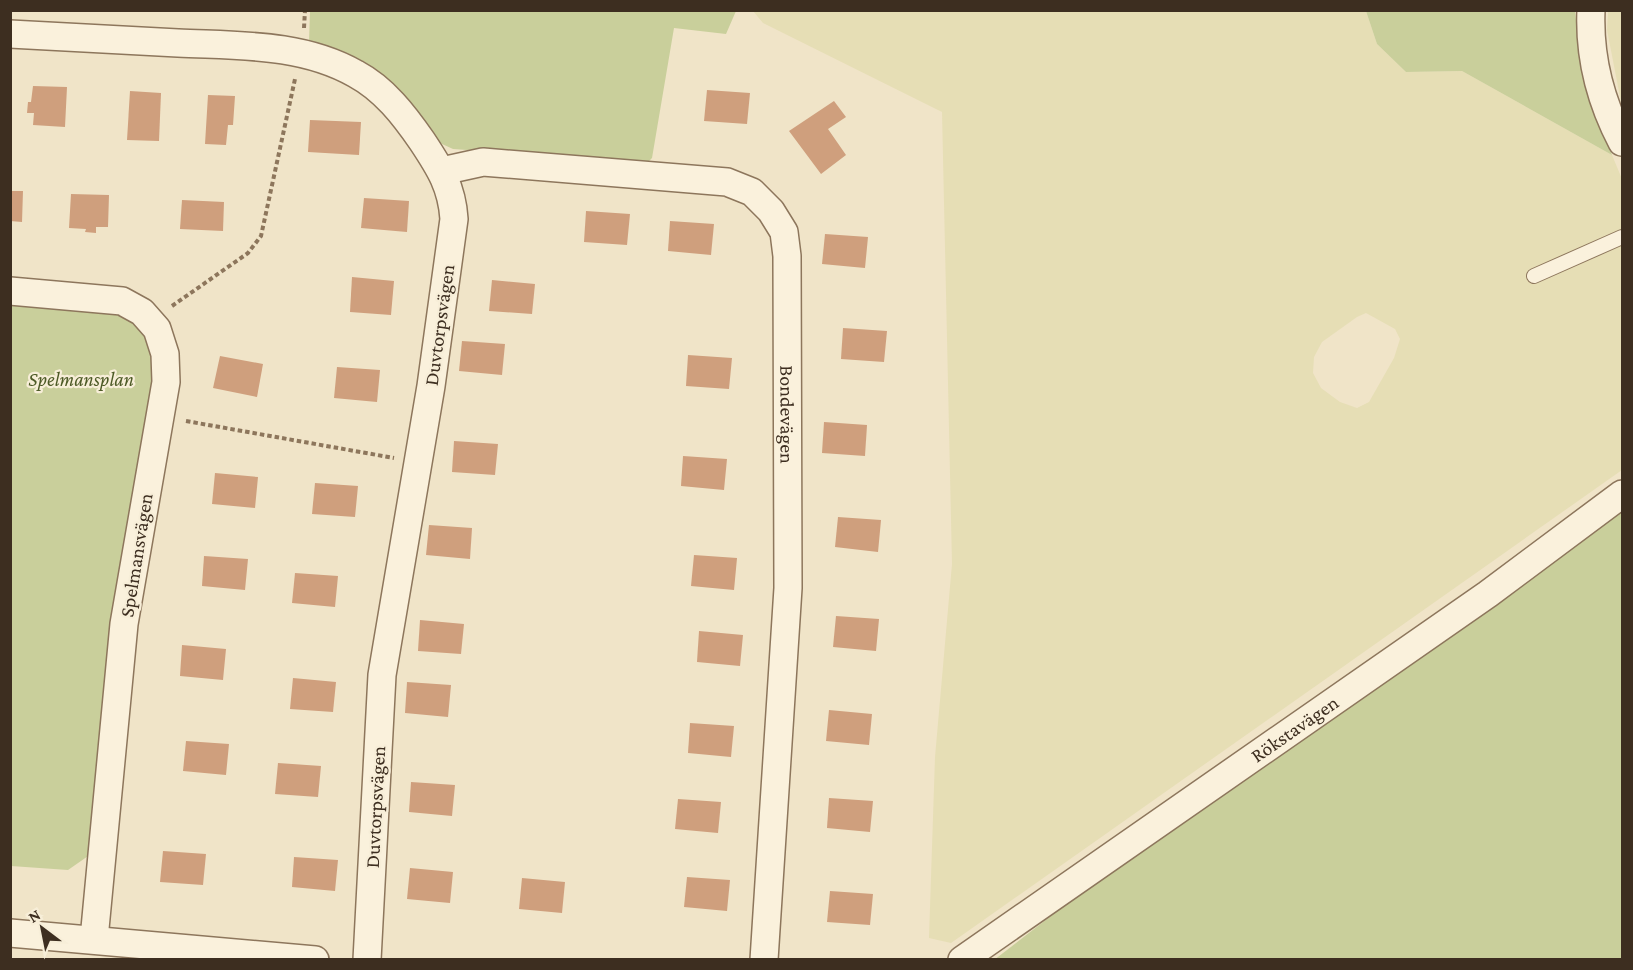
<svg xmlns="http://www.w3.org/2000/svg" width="1633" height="970" viewBox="0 0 1633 970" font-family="'Crimson Pro',serif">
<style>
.farmland{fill:#e6deb5;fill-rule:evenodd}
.green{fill:#c9cf9b}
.building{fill:#cf9f7d}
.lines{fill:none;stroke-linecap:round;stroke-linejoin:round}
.service-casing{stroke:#8d765c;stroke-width:16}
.minor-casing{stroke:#8d765c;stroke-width:30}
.path{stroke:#8d765c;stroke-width:4;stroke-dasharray:4.5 3;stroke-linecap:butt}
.service{stroke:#faf1dc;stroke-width:14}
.minor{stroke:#faf1dc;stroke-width:27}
.labels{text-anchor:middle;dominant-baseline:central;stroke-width:4.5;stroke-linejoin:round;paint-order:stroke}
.street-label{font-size:20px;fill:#3d2e20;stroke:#f7eed8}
.park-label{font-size:20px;font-style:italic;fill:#4d5a26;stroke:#f7eed8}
</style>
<rect width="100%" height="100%" fill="#f0e4c8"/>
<g class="farmland">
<path d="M753,11H1366L1377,44L1406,72L1462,71L1612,155L1622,179V470L951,943L929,938L935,757L952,564L942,112L763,23ZM1366,313L1395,329L1400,339L1394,358L1369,402L1357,408L1340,402L1321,388L1313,373L1314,357L1322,342L1357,317Z"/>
<path d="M1608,11H1622V107L1607,30Z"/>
</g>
<g class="green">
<path d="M310,11H736L726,34L674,28L652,158L647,163L453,149L442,144L309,43Z"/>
<path d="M1366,11H1575L1581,67L1612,155L1462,71L1406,72L1377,44Z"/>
<path d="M11,305L103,310L128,319L147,336L154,370L114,602L91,854L68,870L11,866Z"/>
<path d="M1622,508V959L994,960L1114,867Z"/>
</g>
<g class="building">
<path d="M33,86L67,87L65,127L33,125L34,113H27L28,102H31Z"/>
<path d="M707,90L750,93L747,124L704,121Z"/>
<path d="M130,91L161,93L159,141L127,140Z"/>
<path d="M208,95L235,96L233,125H228L226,145L205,144Z"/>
<path d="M834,101L846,117L828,129L846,155L821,174L789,131Z"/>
<path d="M310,120L361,122L359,155L308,152Z"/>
<path d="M10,191H23L22,222L10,221Z"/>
<path d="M71,194L109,195L108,227H96V233L85,232L86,229L69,228Z"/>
<path d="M364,198L409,201L407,232L361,228Z"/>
<path d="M182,200L224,202L223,231L180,229Z"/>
<path d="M586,211L630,214L627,245L584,242Z"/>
<path d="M670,221L714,224L711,255L668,251Z"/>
<path d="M825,234L868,237L865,268L822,264Z"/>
<path d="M352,277L394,281L391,315L350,312Z"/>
<path d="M492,280L535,284L532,314L489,311Z"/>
<path d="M843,328L887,331L884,362L841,359Z"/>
<path d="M462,341L505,344L502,375L459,371Z"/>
<path d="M688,355L732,358L729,389L686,386Z"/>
<path d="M220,356L263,364L257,397L213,388Z"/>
<path d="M337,367L380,370L377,402L334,398Z"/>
<path d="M824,422L867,425L865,456L822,453Z"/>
<path d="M454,441L498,444L495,475L452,472Z"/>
<path d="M683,456L727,459L724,490L681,486Z"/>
<path d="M215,473L258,477L255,508L212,504Z"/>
<path d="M315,483L358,486L355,517L312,514Z"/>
<path d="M838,517L881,520L878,552L835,547Z"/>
<path d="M429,525L472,528L470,559L426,555Z"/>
<path d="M694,555L737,558L734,590L691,586Z"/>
<path d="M204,556L248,559L245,590L202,586Z"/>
<path d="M295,573L338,576L335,607L292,603Z"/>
<path d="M836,616L879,619L876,651L833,647Z"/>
<path d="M420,620L464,624L461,654L418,651Z"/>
<path d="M699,631L743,635L740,666L697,662Z"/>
<path d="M182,645L226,649L223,680L180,676Z"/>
<path d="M293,678L336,682L333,712L290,709Z"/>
<path d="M407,682L451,685L448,717L405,713Z"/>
<path d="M829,710L872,714L869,745L826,741Z"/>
<path d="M690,723L734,726L731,757L688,753Z"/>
<path d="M186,741L229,744L226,775L183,771Z"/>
<path d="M278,763L321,766L318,797L275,794Z"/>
<path d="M411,782L455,785L452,816L409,812Z"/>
<path d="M829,798L873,801L870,832L827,828Z"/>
<path d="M678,799L721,802L718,833L675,829Z"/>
<path d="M163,851L206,854L203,885L160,882Z"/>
<path d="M294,857L338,860L335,891L292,887Z"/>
<path d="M410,868L453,872L450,903L407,899Z"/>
<path d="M687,877L730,880L727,911L684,907Z"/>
<path d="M522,878L565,882L562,913L519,909Z"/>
<path d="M830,891L873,894L870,925L827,922Z"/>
</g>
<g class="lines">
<defs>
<path id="service" d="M1534,276L1622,237"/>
<g id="minor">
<path d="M1591,10C1589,56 1601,102 1622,142"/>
<path d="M10,34C66,37 122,40 178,43C238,46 302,43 356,74C384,89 404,115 422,141C440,168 452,187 454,219L431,386L382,675L367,960"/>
<path id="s1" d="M442,171L483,162L727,182L752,192L771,211L784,232L787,256L788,588L764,960"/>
<path d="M10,291L122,301L142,312L157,329L165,354L166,382L124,624L94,939"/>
<path d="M10,933L315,960"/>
<path id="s2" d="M962,960L1488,594L1622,494"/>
</g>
</defs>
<use href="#service" class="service-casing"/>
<use href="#minor" class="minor-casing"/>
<g class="path">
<path d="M304,28L305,10"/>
<path d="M172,306L248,253L261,236L295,79"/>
<path d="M186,421L394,458"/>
</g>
<use href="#service" class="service"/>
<use href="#minor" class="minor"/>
</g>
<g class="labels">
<g class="street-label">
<text transform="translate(439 325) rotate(-82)">Duvtorpsvägen</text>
<text stroke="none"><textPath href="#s1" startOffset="548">Bondevägen</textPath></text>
<text transform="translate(136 555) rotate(-81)">Spelmansvägen</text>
<text stroke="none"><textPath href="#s2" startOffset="405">Rökstavägen</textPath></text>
<text transform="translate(375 807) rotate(-87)">Duvtorpsvägen</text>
</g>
<g class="park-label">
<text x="81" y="379">Spelmansplan</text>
</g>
</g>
<rect width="1633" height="970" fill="none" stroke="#3d2e20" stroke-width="24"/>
<g transform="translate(42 928) rotate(328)" stroke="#f7eed8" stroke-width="4.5" paint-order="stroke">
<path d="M0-4.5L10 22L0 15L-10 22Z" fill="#3d2e20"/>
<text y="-9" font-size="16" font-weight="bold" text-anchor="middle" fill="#3d2e20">N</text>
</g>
</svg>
